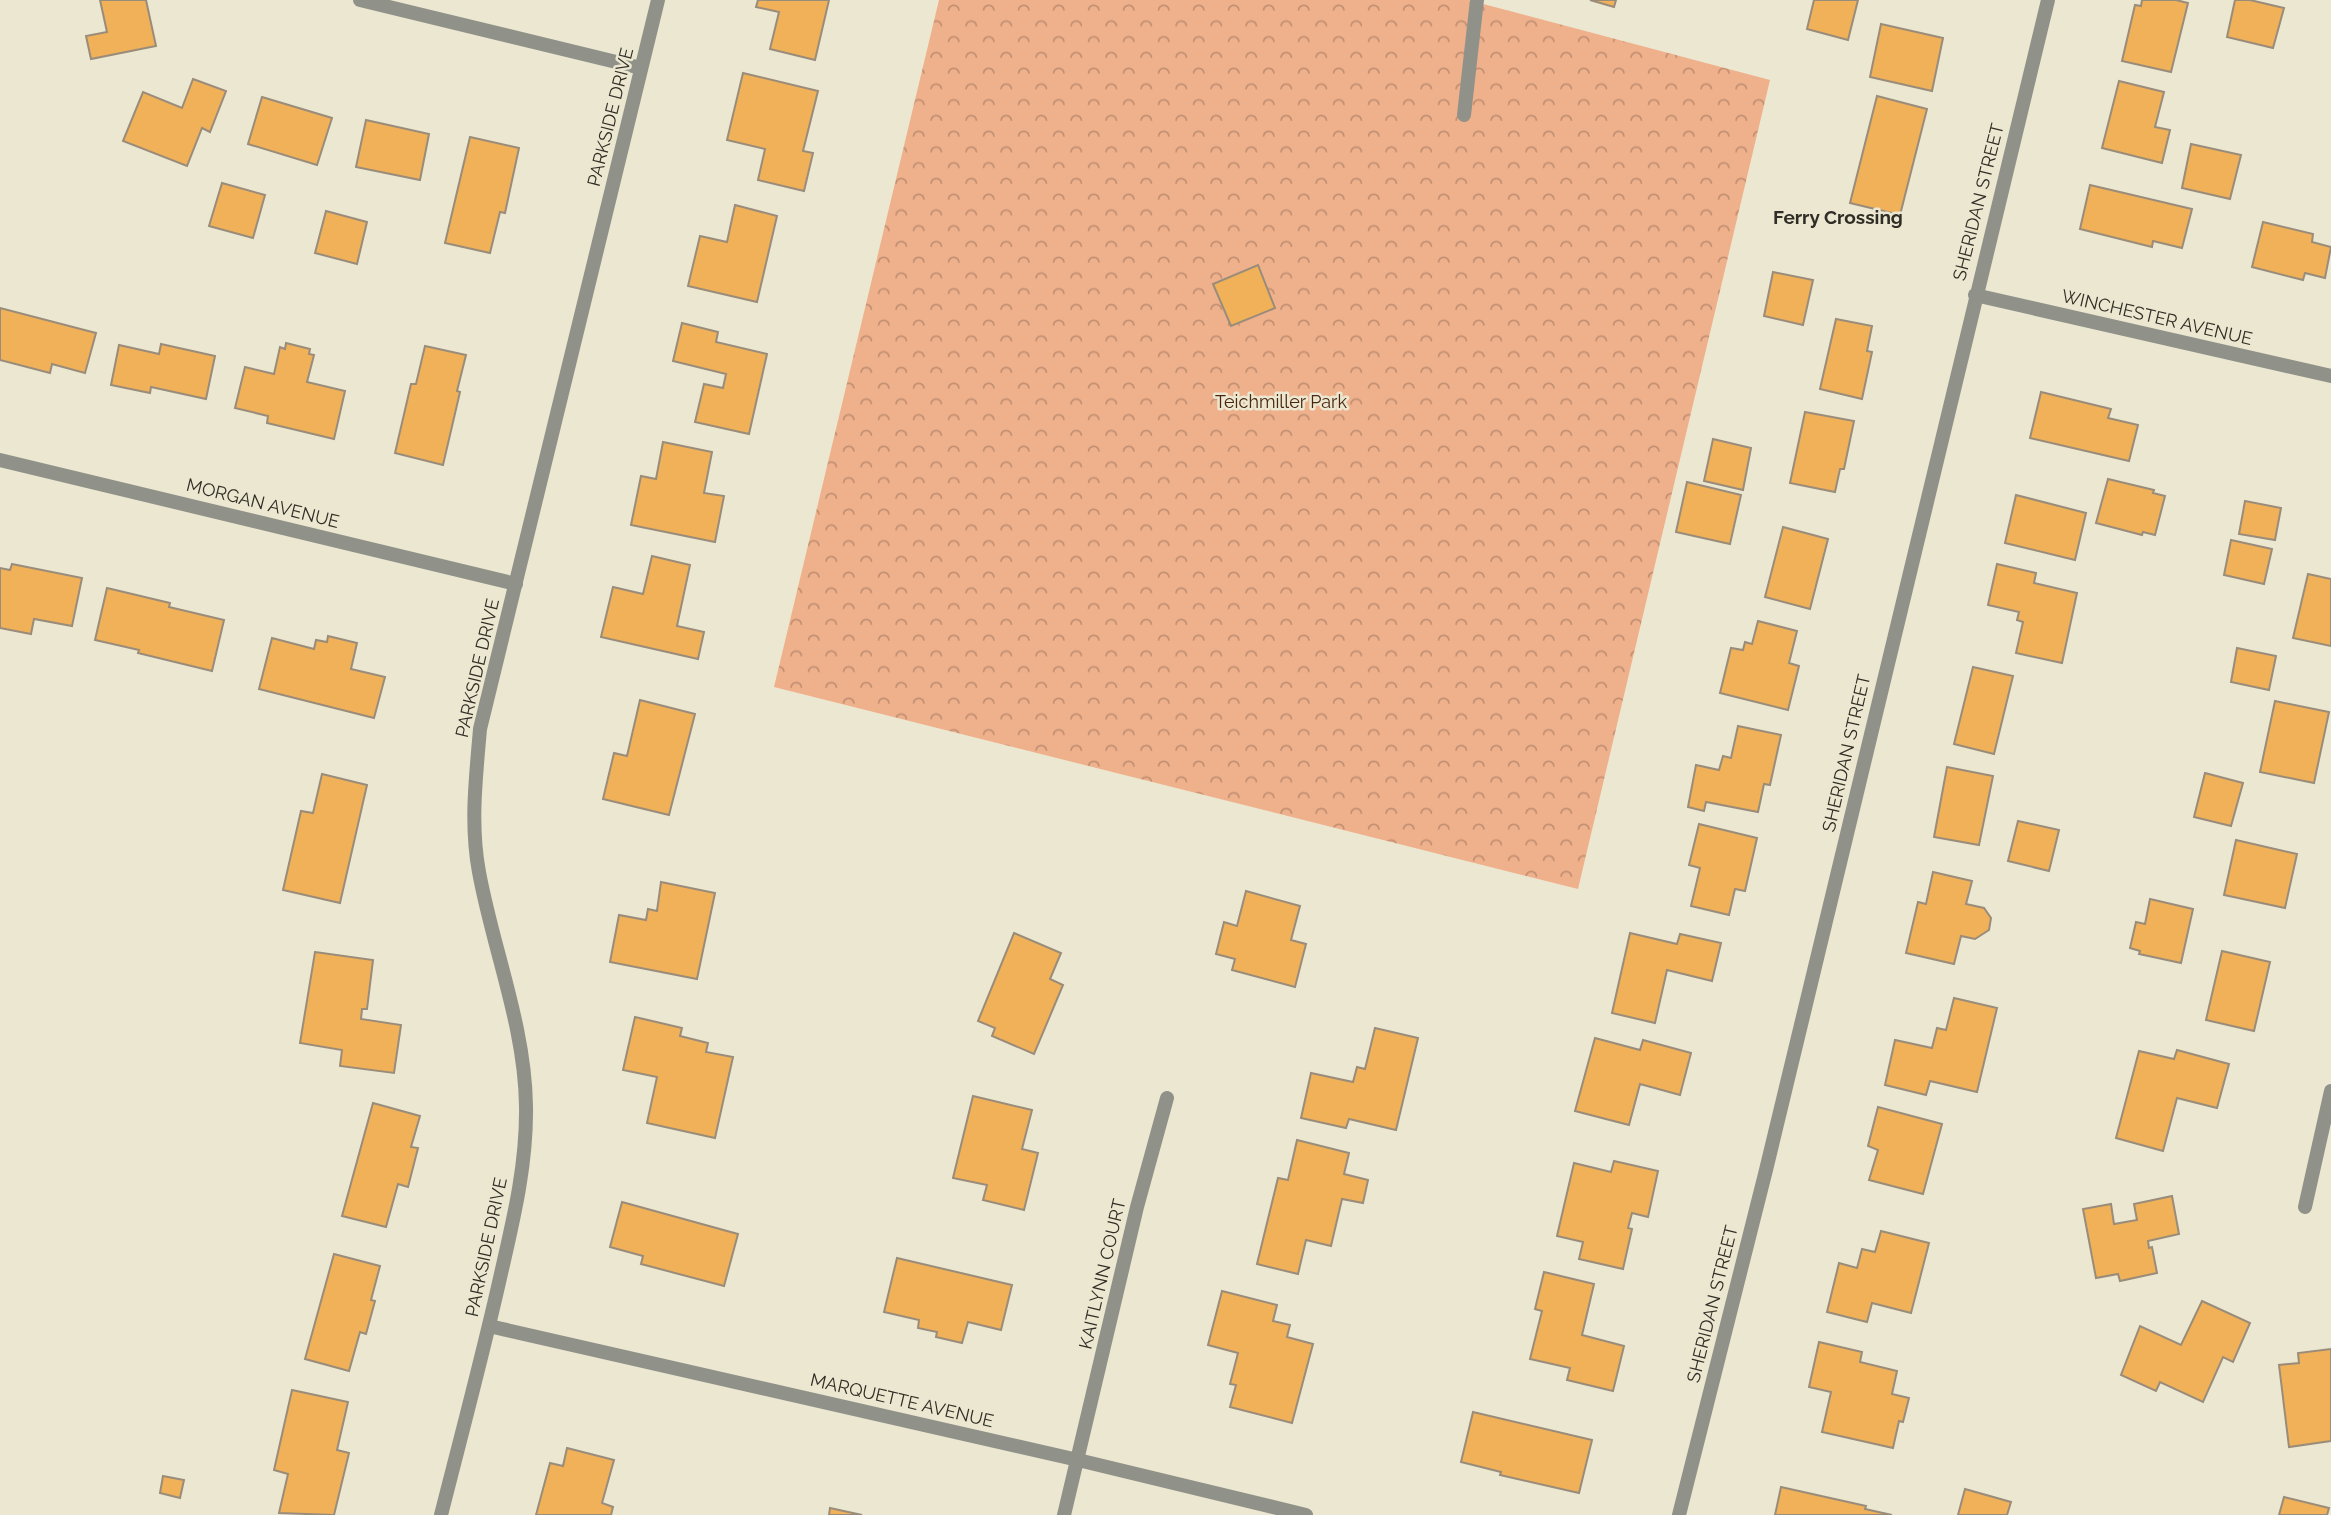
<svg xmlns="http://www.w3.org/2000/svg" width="2331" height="1515" viewBox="0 0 2331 1515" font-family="Raleway,sans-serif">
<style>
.park{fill:url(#park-crowns)}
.building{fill:#f0b159;stroke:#9a8c7a;stroke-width:2}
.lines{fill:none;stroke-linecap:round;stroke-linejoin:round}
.street{stroke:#909289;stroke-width:14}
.labels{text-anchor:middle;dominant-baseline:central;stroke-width:5;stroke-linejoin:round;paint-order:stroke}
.street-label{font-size:18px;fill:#2f2d25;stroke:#ece7d0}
.park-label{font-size:18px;fill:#4a2610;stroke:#ece7d0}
.neighbourhood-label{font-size:19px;font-weight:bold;fill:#2f2d25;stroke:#ece7d0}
</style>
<defs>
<pattern id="park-crowns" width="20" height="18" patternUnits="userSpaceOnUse" patternTransform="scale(1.75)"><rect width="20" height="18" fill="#efb08c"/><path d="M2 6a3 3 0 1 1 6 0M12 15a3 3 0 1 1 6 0" fill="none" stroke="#c29072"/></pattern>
</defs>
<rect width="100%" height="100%" fill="#ece7d0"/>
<path class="park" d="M939,0H1468L1770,80L1578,889L774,687Z"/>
<g class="building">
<path d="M100,0H146L156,46L91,59L86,36L107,32Z"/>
<path d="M758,0H829L815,60L770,49L779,12L756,7Z"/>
<path d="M1590,0H1616L1614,7Z"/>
<path d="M1814,0H1858L1848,40L1807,29Z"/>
<path d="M2142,0H2176L2188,3L2171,72L2122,61L2135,5L2141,6Z"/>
<path d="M2235,0H2250L2284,8L2273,48L2227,37Z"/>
<path d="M1881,24L1943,38L1932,91L1870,77Z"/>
<path d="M743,73L818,91L803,151L813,153L804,191L758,180L765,149L727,140Z"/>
<path d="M193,79L226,91L210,132L202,128L187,166L123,141L143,92L182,108Z"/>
<path d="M2119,81L2164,92L2155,127L2170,130L2162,163L2102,148Z"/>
<path d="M1877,96L1927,109L1900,215L1850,203Z"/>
<path d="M262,97L332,118L317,165L248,144Z"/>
<path d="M366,120L429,134L420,180L356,167Z"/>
<path d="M470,137L519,148L505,213L500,212L490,253L445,243Z"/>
<path d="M2191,144L2241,155L2230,199L2182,188Z"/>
<path d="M222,183L265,195L253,238L209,226Z"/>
<path d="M2090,185L2192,209L2182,248L2153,241L2152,247L2080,229Z"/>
<path d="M735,205L777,216L757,302L688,286L700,236L727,242Z"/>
<path d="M326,211L367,222L357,264L315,253Z"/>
<path d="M2263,222L2313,234L2312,242L2331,247L2325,278L2305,273L2303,280L2252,267Z"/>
<path d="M1258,265L1275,308L1231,326L1213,284Z"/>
<path d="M1773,272L1813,280L1803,325L1764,316Z"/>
<path d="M0,308L96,333L85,373L52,364L50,373L0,360Z"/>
<path d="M1836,319L1872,326L1867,351L1872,352L1862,399L1820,389Z"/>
<path d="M682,323L718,332L716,342L767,354L749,434L695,422L704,384L723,388L726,374L673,361Z"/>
<path d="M286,343L310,349L309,354L314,355L307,382L345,391L334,439L267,423L268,416L235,408L245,367L274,374L280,347L285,349Z"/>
<path d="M161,344L215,356L206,399L151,387L150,393L111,385L119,345L159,354Z"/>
<path d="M425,346L466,355L457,391L460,392L443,465L395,453L411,384H416Z"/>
<path d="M2041,392L2111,409L2108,418L2138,425L2129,461L2030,438Z"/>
<path d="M1805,412L1854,421L1844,469H1840L1835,492L1790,483Z"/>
<path d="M1713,439L1751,448L1743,490L1704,481Z"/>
<path d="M663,442L712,452L704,493L724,496L715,542L631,525L641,476L656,479Z"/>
<path d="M2108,479L2154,490L2153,493L2165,496L2155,535L2143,532L2142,535L2096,523Z"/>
<path d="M1687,482L1741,495L1730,544L1676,532Z"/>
<path d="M2016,495L2086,513L2075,560L2005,543Z"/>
<path d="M2245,501L2281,508L2275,540L2239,534Z"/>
<path d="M1783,527L1828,539L1810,609L1765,597Z"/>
<path d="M2231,540L2272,549L2264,584L2224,575Z"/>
<path d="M652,556L690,565L677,626L704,632L698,659L601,637L613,587L643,594Z"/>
<path d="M12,564L82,578L72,626L34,619L31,634L0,628V568L10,570Z"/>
<path d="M1997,564L2036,573L2034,583L2077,593L2062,663L2016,653L2023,622L2017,620L2019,612L1988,605Z"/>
<path d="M2308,574L2331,579V646L2293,638Z"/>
<path d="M107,588L170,603L169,607L224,620L212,671L138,653L139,650L95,640Z"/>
<path d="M1758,621L1797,631L1789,663L1799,666L1788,710L1720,693L1731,648L1743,650L1745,642L1752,644Z"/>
<path d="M328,636L357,643L351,669L385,677L374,718L259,689L272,638L314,649L316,640L327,642Z"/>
<path d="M2237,648L2276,656L2269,690L2231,682Z"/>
<path d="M1973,667L2013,676L1994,754L1954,744Z"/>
<path d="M640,700L695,714L669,815L603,799L614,753L627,756Z"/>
<path d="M2275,701L2329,712L2314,783L2260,772Z"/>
<path d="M1738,726L1781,735L1770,785L1764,784L1758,812L1706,802L1704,811L1688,807L1696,765L1719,770L1723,756L1731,758Z"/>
<path d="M1947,767L1993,776L1979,845L1934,837Z"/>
<path d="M2205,773L2243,783L2231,826L2194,817Z"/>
<path d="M322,774L367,785L340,903L283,890L301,811L313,813Z"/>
<path d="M2018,821L2059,830L2049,871L2008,861Z"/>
<path d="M1699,824L1757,838L1745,891L1735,889L1729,915L1691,906L1700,868L1689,865Z"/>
<path d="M2236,840L2297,854L2285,908L2224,895Z"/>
<path d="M1933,872L1972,881L1966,904L1984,908L1991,918L1989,930L1975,939L1961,936L1954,964L1906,953L1918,902L1926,904Z"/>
<path d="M661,882L715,893L697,979L610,962L619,915L646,920L648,909L657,911Z"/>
<path d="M1246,891L1300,906L1291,940L1306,944L1295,987L1232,970L1235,959L1216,954L1224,922L1237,926Z"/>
<path d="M2150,899L2193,909L2181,963L2139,954L2140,951L2130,948L2136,922L2145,924Z"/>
<path d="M1014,933L1061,953L1050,979L1063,985L1034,1054L992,1036L995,1028L978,1021Z"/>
<path d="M1630,933L1677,944L1680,934L1721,943L1712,981L1667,970L1655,1023L1612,1013Z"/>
<path d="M2222,951L2270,962L2254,1031L2206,1020Z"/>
<path d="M315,952L373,960L367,1009H362L361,1019L401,1025L394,1073L340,1066L342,1050L300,1043Z"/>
<path d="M1954,998L1997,1008L1977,1092L1930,1081L1926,1095L1885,1085L1895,1040L1932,1048L1937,1028L1946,1030Z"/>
<path d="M635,1017L682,1028L680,1036L708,1043L706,1052L733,1057L715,1138L647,1123L657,1077L623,1070Z"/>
<path d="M1375,1028L1418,1038L1396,1130L1349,1119L1346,1128L1301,1118L1311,1073L1353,1082L1357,1067L1365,1069Z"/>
<path d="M1595,1038L1640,1050L1643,1040L1691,1053L1680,1095L1640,1084L1629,1125L1575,1111Z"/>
<path d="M2177,1050L2229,1064L2217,1108L2177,1098L2163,1151L2116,1138L2139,1051L2174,1059Z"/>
<path d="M973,1096L1032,1110L1022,1149L1038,1153L1024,1210L983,1200L987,1185L953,1178Z"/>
<path d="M373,1103L420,1116L411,1147L418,1148L408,1187L398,1184L386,1227L342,1216Z"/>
<path d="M1878,1107L1942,1124L1923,1194L1869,1180L1878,1150L1868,1146Z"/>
<path d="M1297,1140L1349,1153L1344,1174L1368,1180L1363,1203L1342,1199L1331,1246L1306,1240L1298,1274L1257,1264L1278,1178L1288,1180Z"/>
<path d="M1614,1161L1658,1171L1648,1217L1632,1213L1628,1228L1632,1229L1623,1269L1579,1259L1583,1242L1557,1236L1574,1163L1611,1172Z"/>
<path d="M2172,1196L2179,1234L2148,1241L2149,1248L2152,1247L2157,1273L2120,1281L2118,1274L2096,1278L2083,1209L2111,1204L2114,1224L2137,1220L2134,1204Z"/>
<path d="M622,1202L738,1234L724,1286L641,1264L643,1256L610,1247Z"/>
<path d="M1881,1231L1929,1243L1911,1313L1872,1303L1867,1322L1827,1312L1839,1263L1857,1268L1862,1249L1875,1252Z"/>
<path d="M334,1254L380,1266L371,1300L375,1301L366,1334L360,1332L349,1371L305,1359Z"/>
<path d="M897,1258L1012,1285L1001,1330L968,1322L962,1343L936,1337L937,1332L918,1328L919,1320L884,1312Z"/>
<path d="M1544,1272L1594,1284L1582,1335L1624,1346L1613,1391L1567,1380L1570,1368L1530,1359L1542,1311L1535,1309Z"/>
<path d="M1222,1291L1277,1305L1273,1321L1290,1325L1287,1337L1313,1344L1292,1423L1230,1407L1236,1385L1230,1384L1238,1353L1208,1345Z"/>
<path d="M2202,1301L2250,1323L2233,1362L2223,1357L2203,1402L2160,1382L2156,1391L2121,1375L2140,1326L2181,1345Z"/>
<path d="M1819,1342L1862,1352L1860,1362L1897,1371L1892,1394L1909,1398L1903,1422L1899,1421L1893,1448L1822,1432L1831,1392L1809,1387Z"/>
<path d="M2331,1349V1441L2289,1447L2279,1365L2299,1363L2298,1353Z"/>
<path d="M292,1390L348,1402L337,1450L349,1453L334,1515L279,1513L288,1474L274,1470Z"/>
<path d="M1473,1412L1592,1440L1579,1493L1500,1475L1501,1472L1461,1462Z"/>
<path d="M567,1448L614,1460L602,1503L613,1507L611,1515H536L550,1463L563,1466Z"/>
<path d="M163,1476L184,1480L180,1498L160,1493Z"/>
<path d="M1781,1487L1866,1506L1865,1509L1892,1515H1775Z"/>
<path d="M1965,1489L2011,1502L2007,1515H1958Z"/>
<path d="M2284,1497L2329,1508L2327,1515H2279Z"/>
<path d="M830,1508L862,1515H829Z"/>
</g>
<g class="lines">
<g class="street">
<path d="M360,0L641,68"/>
<path d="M1464,115L1477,0"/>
<path d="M1975,295L2331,376"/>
<path d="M0,460L516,584"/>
<path d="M2305,1207L2331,1091"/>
<path d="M489,1326L1078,1460L1306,1515"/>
<path d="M441,1515C461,1436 482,1358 500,1278C513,1221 527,1165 526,1106C525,1026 493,949 479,872C470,824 476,777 480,729L658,0"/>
<path d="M1064,1515L1137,1207L1167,1098"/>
<path d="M1679,1515L1766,1170L2048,0"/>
</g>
</g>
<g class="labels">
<g class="street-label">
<text transform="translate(610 117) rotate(-76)">PARKSIDE DRIVE</text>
<text transform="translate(1978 202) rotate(-76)">SHERIDAN STREET</text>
<text transform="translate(2157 317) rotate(13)">WINCHESTER AVENUE</text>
<text transform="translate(263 503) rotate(14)">MORGAN AVENUE</text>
<text transform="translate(477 668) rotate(-77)">PARKSIDE DRIVE</text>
<text transform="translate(1846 753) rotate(-77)">SHERIDAN STREET</text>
<text transform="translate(486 1247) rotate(-78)">PARKSIDE DRIVE</text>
<text transform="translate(1102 1274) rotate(-77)">KAITLYNN COURT</text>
<text transform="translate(1712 1304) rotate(-76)">SHERIDAN STREET</text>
<text transform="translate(902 1400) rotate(13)">MARQUETTE AVENUE</text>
</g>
<g class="park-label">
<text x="1281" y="401">Teichmiller Park</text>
</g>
<g class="neighbourhood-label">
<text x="1838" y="217">Ferry Crossing</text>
</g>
</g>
</svg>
